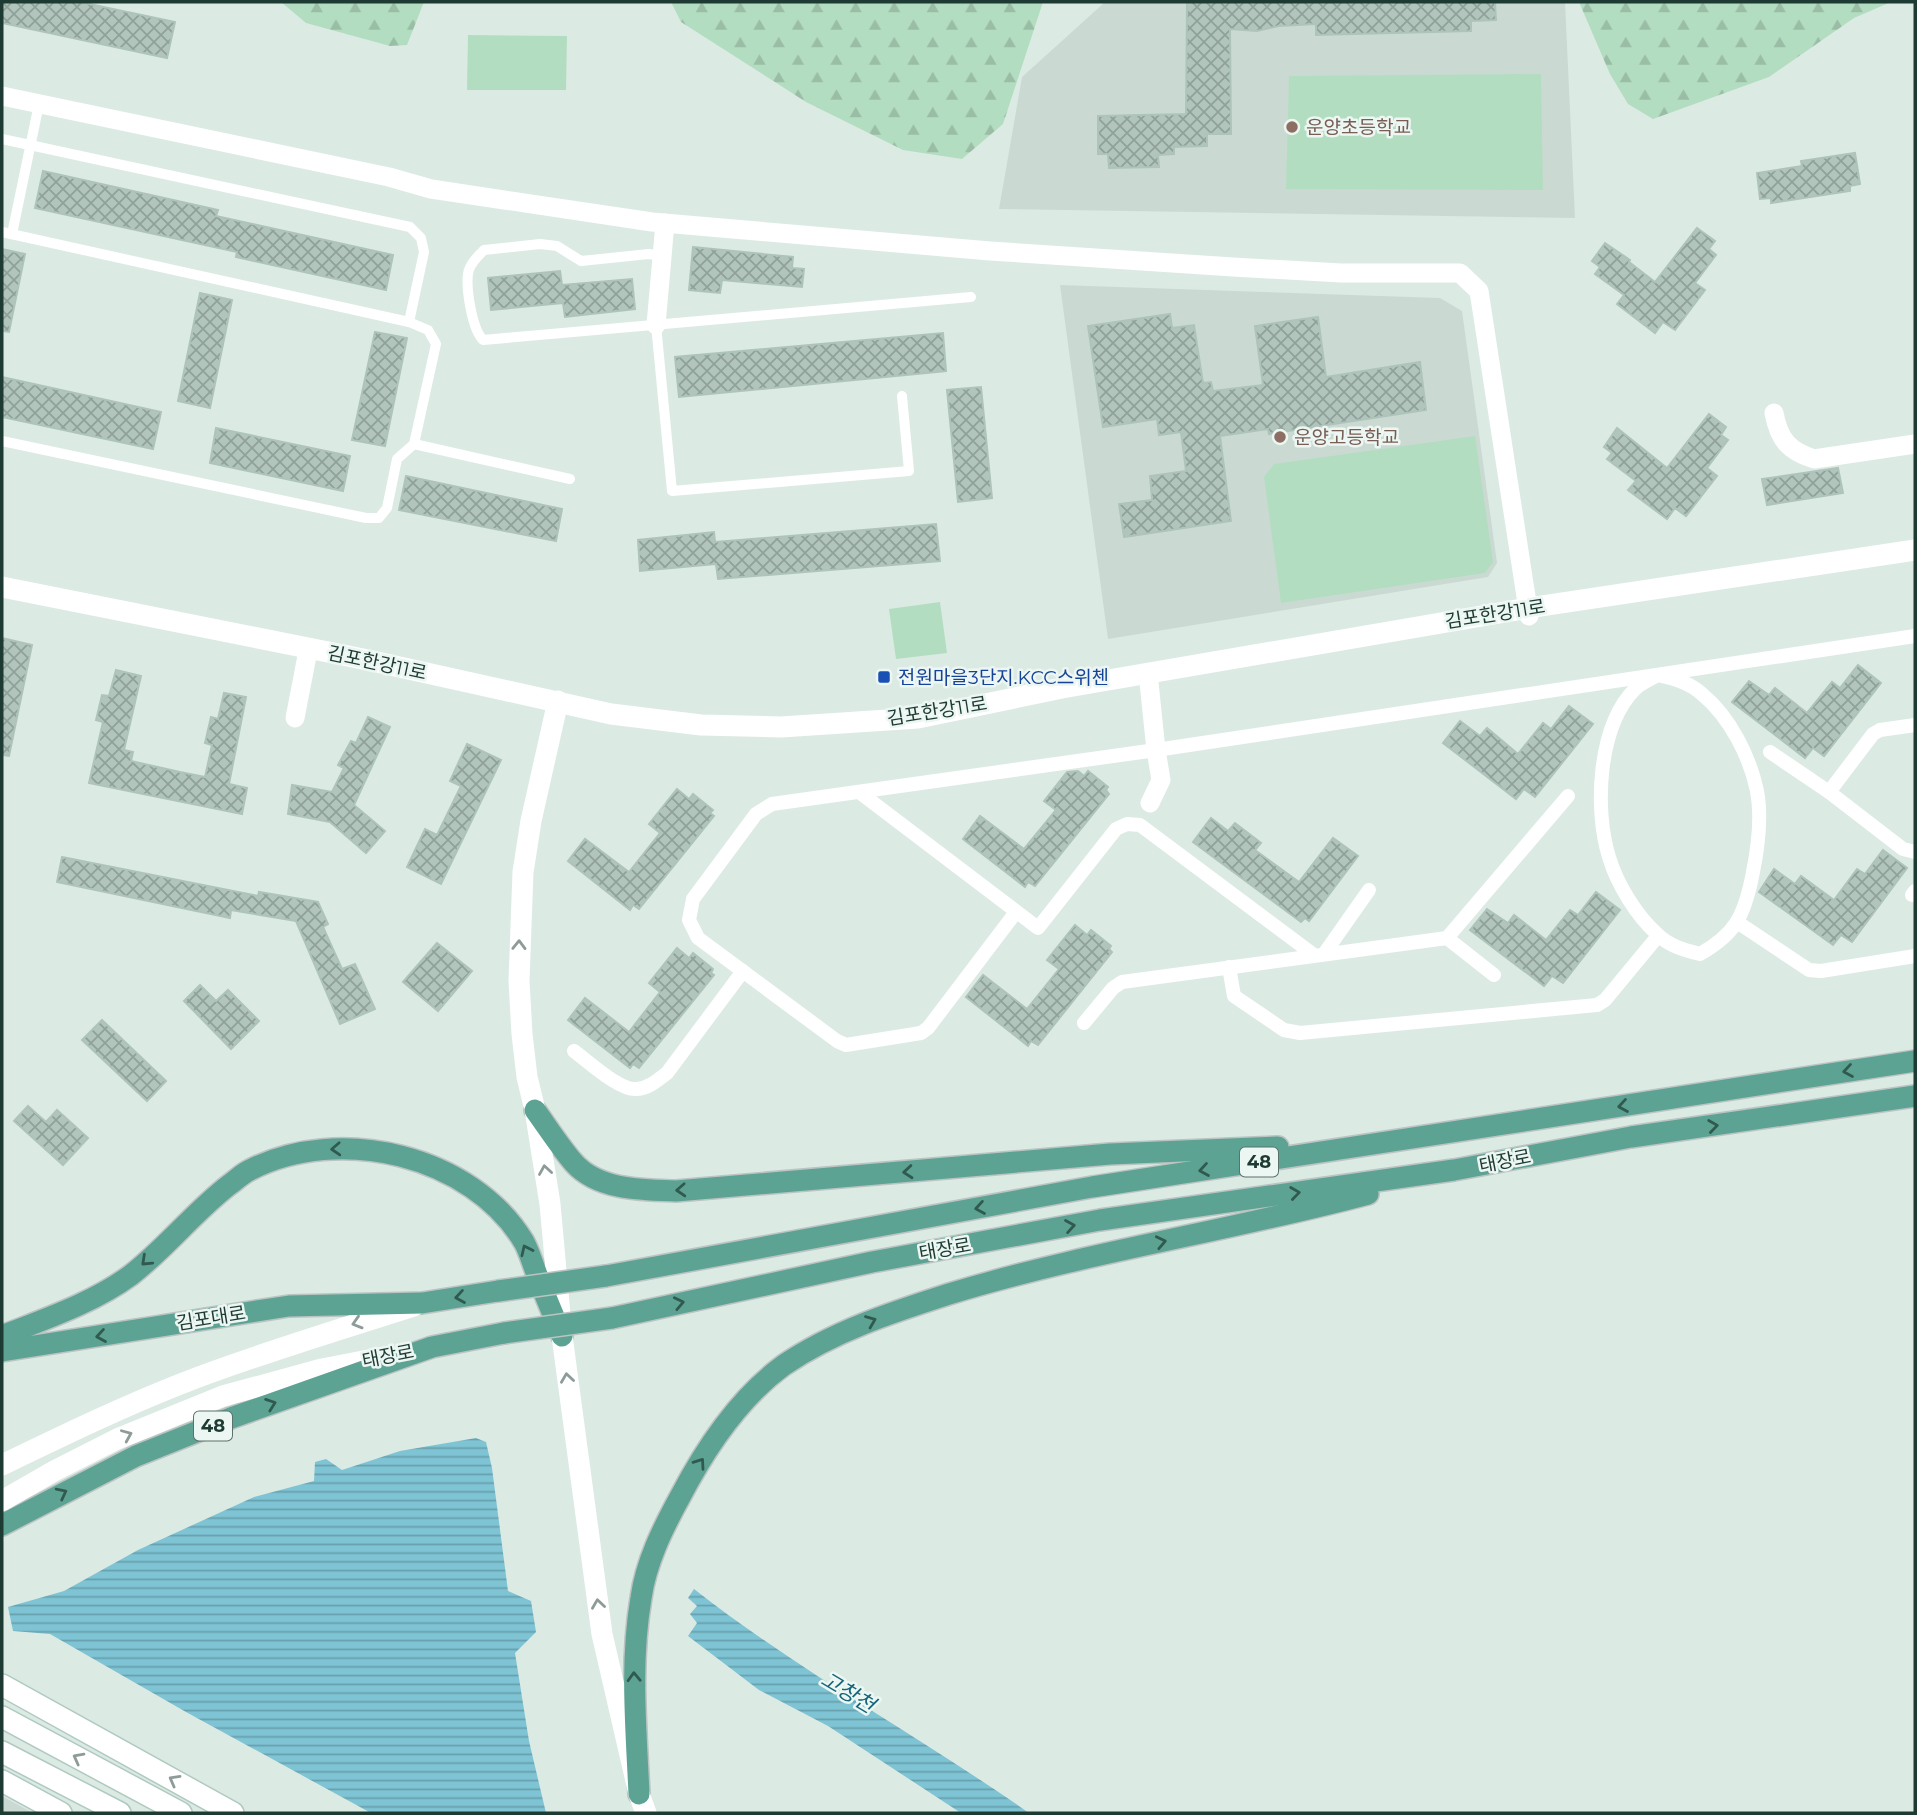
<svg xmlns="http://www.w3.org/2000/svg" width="1917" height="1815" viewBox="0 0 1917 1815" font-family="Montserrat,'Noto Sans KR',sans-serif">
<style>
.built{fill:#cadad3}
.forest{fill:url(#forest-firs)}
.pitch{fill:#b3ddc0}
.water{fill:url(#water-rules)}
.building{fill:url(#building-cross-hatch);stroke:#aec4bb;stroke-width:2}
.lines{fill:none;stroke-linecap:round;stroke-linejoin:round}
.secondary-casing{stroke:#afcac1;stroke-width:24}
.primary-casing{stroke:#bbc4c2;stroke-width:24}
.service{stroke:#fff;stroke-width:10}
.pedestrian{stroke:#fff;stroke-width:14}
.minor{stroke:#fff;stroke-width:19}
.tertiary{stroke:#fff;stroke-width:21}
.secondary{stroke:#fff;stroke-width:21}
.primary{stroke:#5da393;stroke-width:21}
.primary-bridge-casing{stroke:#bbc4c2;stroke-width:24;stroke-linecap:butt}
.primary-bridge{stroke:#5da393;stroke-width:21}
.oneway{stroke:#8e9c99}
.oneway2{stroke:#305a50}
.education-dot{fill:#8d6e63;stroke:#ecf6f2;stroke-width:2.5}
.transit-dot{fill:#1a4fb4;stroke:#ecf6f2;stroke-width:2.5}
.labels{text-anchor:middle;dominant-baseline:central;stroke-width:5;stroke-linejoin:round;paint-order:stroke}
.shield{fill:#ecf6f2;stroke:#5b726c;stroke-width:2}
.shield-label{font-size:18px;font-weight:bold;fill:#1d3a33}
.education-label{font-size:19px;fill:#785e54;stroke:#ecf6f2;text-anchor:start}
.street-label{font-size:19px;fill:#1d3a33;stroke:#ecf6f2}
.transit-label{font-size:19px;fill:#164399;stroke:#ecf6f2;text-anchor:start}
.water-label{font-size:21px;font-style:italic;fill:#146579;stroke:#ecf6f2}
</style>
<defs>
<pattern id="forest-firs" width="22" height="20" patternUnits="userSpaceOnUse" patternTransform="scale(1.75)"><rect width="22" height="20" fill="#b3ddc0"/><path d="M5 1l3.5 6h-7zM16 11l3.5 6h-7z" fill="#9abea5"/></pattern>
<pattern id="water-rules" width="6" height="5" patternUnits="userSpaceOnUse" patternTransform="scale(1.75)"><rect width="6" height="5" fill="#7fc4d4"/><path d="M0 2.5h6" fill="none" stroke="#67a0ad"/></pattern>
<pattern id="building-cross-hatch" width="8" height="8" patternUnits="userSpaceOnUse" patternTransform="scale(1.75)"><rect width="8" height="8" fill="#b1c5bd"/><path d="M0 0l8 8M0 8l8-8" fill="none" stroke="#8fa19a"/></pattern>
</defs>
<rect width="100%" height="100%" fill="#dceae4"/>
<g class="built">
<path d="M1105,2H1565L1575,218L999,209L1022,77Z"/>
<path d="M1060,285L1440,298L1462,311L1497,563L1488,577L1108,639Z"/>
<path d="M2,1796L33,1813H2Z"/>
</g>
<g class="forest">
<path d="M281,2H424L407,45L390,46L306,23Z"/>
<path d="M671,2H1043L1003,124L962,159L903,150L806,102L681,22Z"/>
<path d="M1579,2H1891L1854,18L1769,77L1653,119L1628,104L1610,74Z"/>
</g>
<g class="pitch">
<path d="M468,35L567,36L566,90H467Z"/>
<path d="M1541,74L1543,190L1286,189L1289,76Z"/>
<path d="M1475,436L1493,562L1485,573L1281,603L1264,477L1274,464Z"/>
<path d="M940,602L947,653L896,659L889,609Z"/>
</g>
<g class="water">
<path d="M476,1438L486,1442L492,1468L508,1591L531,1601L536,1632L515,1653L529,1741L546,1813H371L186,1712L50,1634L13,1631L8,1607L64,1591L138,1550L254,1497L314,1481L315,1462L326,1459L342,1470L400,1451Z"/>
<path d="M694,1589C800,1672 919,1736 1029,1813H961L828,1726L759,1690L688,1636L697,1623L690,1614L697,1606L688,1598Z"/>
</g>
<g class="building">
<path d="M2,2H80L175,22L167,58L2,23Z"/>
<path d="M1187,2H1495L1496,20L1471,21V31L1316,35V24L1279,26L1257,31L1230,29L1231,134H1207V146L1174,147V154L1158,155L1159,167L1109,168L1108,154H1098V116L1186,114Z"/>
<path d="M1855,153L1860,184L1850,186V191L1771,203V198L1760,199L1757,173L1802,166L1801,161Z"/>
<path d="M43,171L218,210L216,216L393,255L386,290L236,257L237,252L35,208Z"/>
<path d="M1697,228L1715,241L1709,249L1716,255L1695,283L1705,290L1675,330L1663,322L1655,333L1617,304L1624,295L1595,274L1600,267L1592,261L1605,243L1630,260L1629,262L1655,282Z"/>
<path d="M693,247L793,257L792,268L804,269L802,287L722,280L720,293L689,290Z"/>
<path d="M2,249L25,254L9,332L2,331Z"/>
<path d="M560,271L562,285L632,279L635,309L565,317L563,303L491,310L488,278Z"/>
<path d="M200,293L232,300L210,408L178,401Z"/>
<path d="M1170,314L1172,328L1194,325L1203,383L1211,382L1213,391L1263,385L1255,326L1318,317L1326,377L1420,362L1426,410L1269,434L1268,429L1220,436L1231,521L1124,537L1119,504L1152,500L1150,476L1186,471L1181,432L1159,435L1157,419L1103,427L1088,326Z"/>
<path d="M375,332L407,338L385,446L352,440Z"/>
<path d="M943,333L946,371L679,397L675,357Z"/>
<path d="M2,377L161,412L153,449L2,417Z"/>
<path d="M981,387L992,498L958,502L947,390Z"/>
<path d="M1709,414L1726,427L1721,435L1728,440L1707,468L1717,476L1686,516L1675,508L1667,519L1628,490L1636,481L1607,459L1612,453L1604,447L1617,428L1667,468Z"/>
<path d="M216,428L350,456L343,491L210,463Z"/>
<path d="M1838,468L1843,493L1767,505L1762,479Z"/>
<path d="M406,476L562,509L556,541L399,510Z"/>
<path d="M936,524L940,561L718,579L716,564L640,571L638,540L714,532L715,542Z"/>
<path d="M2,638L32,645L9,756L2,755Z"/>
<path d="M1858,665L1881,683L1824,756L1813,748L1805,758L1732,702L1749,681L1769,695L1775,688L1807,713L1832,682L1840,688Z"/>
<path d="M116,670L141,676L124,750L133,752L131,761L180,772L205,777L212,745L205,743L211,717L218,719L224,693L246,697L229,784L247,788L242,814L89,783L103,722L96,720L102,695L109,696Z"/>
<path d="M1569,706L1593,724L1535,797L1524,789L1516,799L1443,743L1460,721L1480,736L1487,728L1518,754L1543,723L1551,729Z"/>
<path d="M368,717L390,727L354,805L385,831L366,853L330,822L288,814L292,785L332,792L344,768L338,765L351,741L356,743Z"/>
<path d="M467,744L501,760L441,884L407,867L425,829L437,835L461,786L450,781Z"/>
<path d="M1078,771L1084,776L1088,771L1108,787L1106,790L1109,794L1035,886L1028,882L1025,887L963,839L980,816L1024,849L1056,810L1044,801L1067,772Z"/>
<path d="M677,789L689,799L693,794L713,810L710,813L714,816L639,909L633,905L630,910L568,861L585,839L629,872L660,833L649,824Z"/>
<path d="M1211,818L1228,831L1235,823L1261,843L1255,850L1299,882L1333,838L1358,856L1309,921L1305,918L1301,922L1193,842Z"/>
<path d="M1883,850L1907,868L1852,942L1841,935L1833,945L1759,892L1774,869L1795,884L1801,876L1834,900L1857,869L1865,874Z"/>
<path d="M62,857L258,896L259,892L318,902L328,924L323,927L342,969L355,964L375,1009L340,1024L296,921L231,910L230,918L57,882Z"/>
<path d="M1596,892L1620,910L1563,983L1552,976L1544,986L1470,930L1487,909L1508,923L1514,915L1546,940L1570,910L1578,915Z"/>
<path d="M1075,925L1087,935L1091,930L1111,946L1109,949L1112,952L1038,1045L1031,1041L1028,1046L966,997L983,975L1027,1009L1059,969L1047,960Z"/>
<path d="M437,943L472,971L438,1011L403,982Z"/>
<path d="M677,948L689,958L693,953L713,969L711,973L714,975L639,1068L633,1064L630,1068L568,1020L585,998L629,1032L660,992L649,983Z"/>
<path d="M200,985L216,1001L228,990L259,1021L231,1049L184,1001Z"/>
<path d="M102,1020L166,1081L147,1101L82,1040Z"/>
<path d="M28,1106L46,1122L57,1110L88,1138L63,1165L14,1121Z"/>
</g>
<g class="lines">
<defs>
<g id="secondary">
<path d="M2,1685L233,1813"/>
<path d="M2,1717L181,1813"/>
<path d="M2,1752L120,1813"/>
<path d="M2,1781L61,1813"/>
</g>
<g id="primary">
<path d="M535,1110C548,1128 560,1147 574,1163C598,1190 642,1190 676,1191L1110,1154L1278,1147"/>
<path d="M606,1276L1092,1187L1915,1061"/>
<path d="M612,1318L872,1262L1100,1220L1454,1170L1631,1137L1915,1096"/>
<path d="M2,1336C45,1319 93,1303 131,1275C166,1248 194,1212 229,1185C236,1180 243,1173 250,1170C339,1124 472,1155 524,1242C529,1251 532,1262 536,1272C544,1293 553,1314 562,1336"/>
<path d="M2,1351L289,1306L422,1303L498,1291"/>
<path d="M2,1525L136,1456L231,1418L432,1347L504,1333"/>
<path d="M639,1794C636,1728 630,1663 641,1598C646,1562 663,1528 680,1497C705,1449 740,1397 784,1365C834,1331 893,1312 949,1294C1087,1252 1230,1231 1368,1194"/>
</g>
</defs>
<use href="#secondary" class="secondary-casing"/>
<use href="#primary" class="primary-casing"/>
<g class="service">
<path d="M2,139L410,227L421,238L424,252L409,322"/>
<path d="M2,232L409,322L428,330L436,344L414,444L397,459L387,508L379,518H366L2,441"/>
<path d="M12,234L39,104"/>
<path d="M662,256L649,254L581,261L557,246L540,244L484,250C477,257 469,265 468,274C466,289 472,329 483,340L971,297"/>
<path d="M656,325L672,491L909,471L902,396"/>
<path d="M414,444L570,479"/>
</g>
<g class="pedestrian">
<path d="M1658,675C1674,678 1690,683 1702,694C1730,717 1750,757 1757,791C1762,817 1758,847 1753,872C1750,888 1745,909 1736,923C1727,937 1714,946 1700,954C1684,950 1669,946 1657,934C1636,915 1617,884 1609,857C1594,809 1598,726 1635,689C1641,683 1651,679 1658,675Z"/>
<path d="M1770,752L1829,792L1903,849L1915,852"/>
<path d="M859,792L1038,928L1116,829L1127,824L1140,825L1314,955"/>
<path d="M1829,792L1873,734L1880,730L1915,725"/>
<path d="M1912,895L1915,891"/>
<path d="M1016,912L928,1028L921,1033L846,1045L837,1041L698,938L689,920L693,899L756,814L772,804L1156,750L1915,636"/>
<path d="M1737,922L1809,970L1821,971L1915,956"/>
<path d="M1447,938L1568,796"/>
<path d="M1324,954L1369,890"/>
<path d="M1229,967L1234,996L1284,1030L1300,1033L1597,1005L1605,1000L1658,936"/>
<path d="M1084,1023L1113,988L1122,982L1447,938L1494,975"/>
<path d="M574,1051C589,1062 620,1091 637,1089C649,1088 658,1080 667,1073L743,971"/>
</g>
<g class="minor">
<path d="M2,96L389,177L431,189L652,222L990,251L1233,267L1341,273H1460L1479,291L1529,616"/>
<path d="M656,325L665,223"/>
<path d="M1774,413C1779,440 1789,451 1814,459L1915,444"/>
<path d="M1148,673L1156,750L1161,780L1150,803"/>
<path d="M295,718L307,656"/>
</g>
<g class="tertiary">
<path d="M2,587L368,660L611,714L701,725L781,727L918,718L1062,688L1528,608L1915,550"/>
<path d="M558,701L531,821L523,872L519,981L522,1034L527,1077L535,1110L550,1204L562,1336L602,1634L639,1794L646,1813"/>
<path d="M2,1465C66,1434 130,1403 196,1378C268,1351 341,1329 414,1306"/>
<path d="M2,1501L54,1471L117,1439L223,1396L322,1369L384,1357"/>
</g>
<use href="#secondary" class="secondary"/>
<use href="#primary" class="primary"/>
<defs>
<g id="primary-bridge">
<path d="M498,1291L606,1276"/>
<path d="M504,1333L612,1318"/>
</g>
</defs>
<use href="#primary-bridge" class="primary-bridge-casing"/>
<use href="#primary-bridge" class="primary-bridge"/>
</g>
<defs><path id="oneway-chevron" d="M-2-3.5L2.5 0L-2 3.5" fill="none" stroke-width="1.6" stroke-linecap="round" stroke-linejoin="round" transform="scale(1.75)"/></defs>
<g class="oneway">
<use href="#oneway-chevron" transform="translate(519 945) rotate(-89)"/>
<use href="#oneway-chevron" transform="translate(545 1170) rotate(-99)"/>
<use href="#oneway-chevron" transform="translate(357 1323) rotate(163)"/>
<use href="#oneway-chevron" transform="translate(567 1378) rotate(-98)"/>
<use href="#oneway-chevron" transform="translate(127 1435) rotate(-23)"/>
<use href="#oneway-chevron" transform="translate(598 1604) rotate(-98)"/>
<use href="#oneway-chevron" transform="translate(78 1758) rotate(-152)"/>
<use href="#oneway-chevron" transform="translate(174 1780) rotate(-151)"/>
</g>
<g class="oneway2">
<use href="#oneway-chevron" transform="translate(1848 1071) rotate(171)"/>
<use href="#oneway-chevron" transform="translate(1623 1106) rotate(171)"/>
<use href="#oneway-chevron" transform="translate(1713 1126) rotate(-8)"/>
<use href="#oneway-chevron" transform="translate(336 1149) rotate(177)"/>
<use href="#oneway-chevron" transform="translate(1204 1170) rotate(171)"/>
<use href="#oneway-chevron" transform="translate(908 1172) rotate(175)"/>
<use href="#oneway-chevron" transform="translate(681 1190) rotate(177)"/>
<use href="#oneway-chevron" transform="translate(1295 1193) rotate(-8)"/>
<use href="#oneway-chevron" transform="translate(980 1208) rotate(170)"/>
<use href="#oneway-chevron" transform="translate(1070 1226) rotate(-10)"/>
<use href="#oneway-chevron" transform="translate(1161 1242) rotate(-12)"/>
<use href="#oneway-chevron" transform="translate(526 1250) rotate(-115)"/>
<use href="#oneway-chevron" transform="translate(146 1261) rotate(137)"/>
<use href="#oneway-chevron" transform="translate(460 1297) rotate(171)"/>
<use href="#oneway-chevron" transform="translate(679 1303) rotate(-12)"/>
<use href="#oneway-chevron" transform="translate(871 1321) rotate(-22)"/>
<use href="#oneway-chevron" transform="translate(101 1336) rotate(171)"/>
<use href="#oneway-chevron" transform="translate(271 1404) rotate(-20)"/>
<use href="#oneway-chevron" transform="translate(700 1463) rotate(-55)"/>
<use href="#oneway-chevron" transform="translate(62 1493) rotate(-27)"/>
<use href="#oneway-chevron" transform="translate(634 1677) rotate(-92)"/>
</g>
<g class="education-dot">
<circle cx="1292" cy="127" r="7"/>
<circle cx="1280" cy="437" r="7"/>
</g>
<rect class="transit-dot" x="877" y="670" width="14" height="14" rx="3.5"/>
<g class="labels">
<g class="shield">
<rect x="1240" y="1147.5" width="38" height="29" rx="5"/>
<rect x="194" y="1411.5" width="38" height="29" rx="5"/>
</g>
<g class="shield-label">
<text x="1259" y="1162">48</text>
<text x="213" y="1426">48</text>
</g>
<g class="education-label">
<text x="1306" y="127">운양초등학교</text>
<text x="1294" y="437">운양고등학교</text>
</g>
<g class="street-label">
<text transform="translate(1495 614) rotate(-9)">김포한강11로</text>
<text transform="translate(377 663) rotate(12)">김포한강11로</text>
<text transform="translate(937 711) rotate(-9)">김포한강11로</text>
<text transform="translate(1505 1161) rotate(-11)">태장로</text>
<text transform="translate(945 1249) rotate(-10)">태장로</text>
<text transform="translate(211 1318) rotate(-9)">김포대로</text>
<text transform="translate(388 1356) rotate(-11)">태장로</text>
</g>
<g class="transit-label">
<text x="898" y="677">전원마을3단지.KCC스위첸</text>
</g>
<g class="water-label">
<text transform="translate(848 1692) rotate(31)">고창천</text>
</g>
</g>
<rect width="1917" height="1815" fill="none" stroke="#1d3a33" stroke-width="7"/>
</svg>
